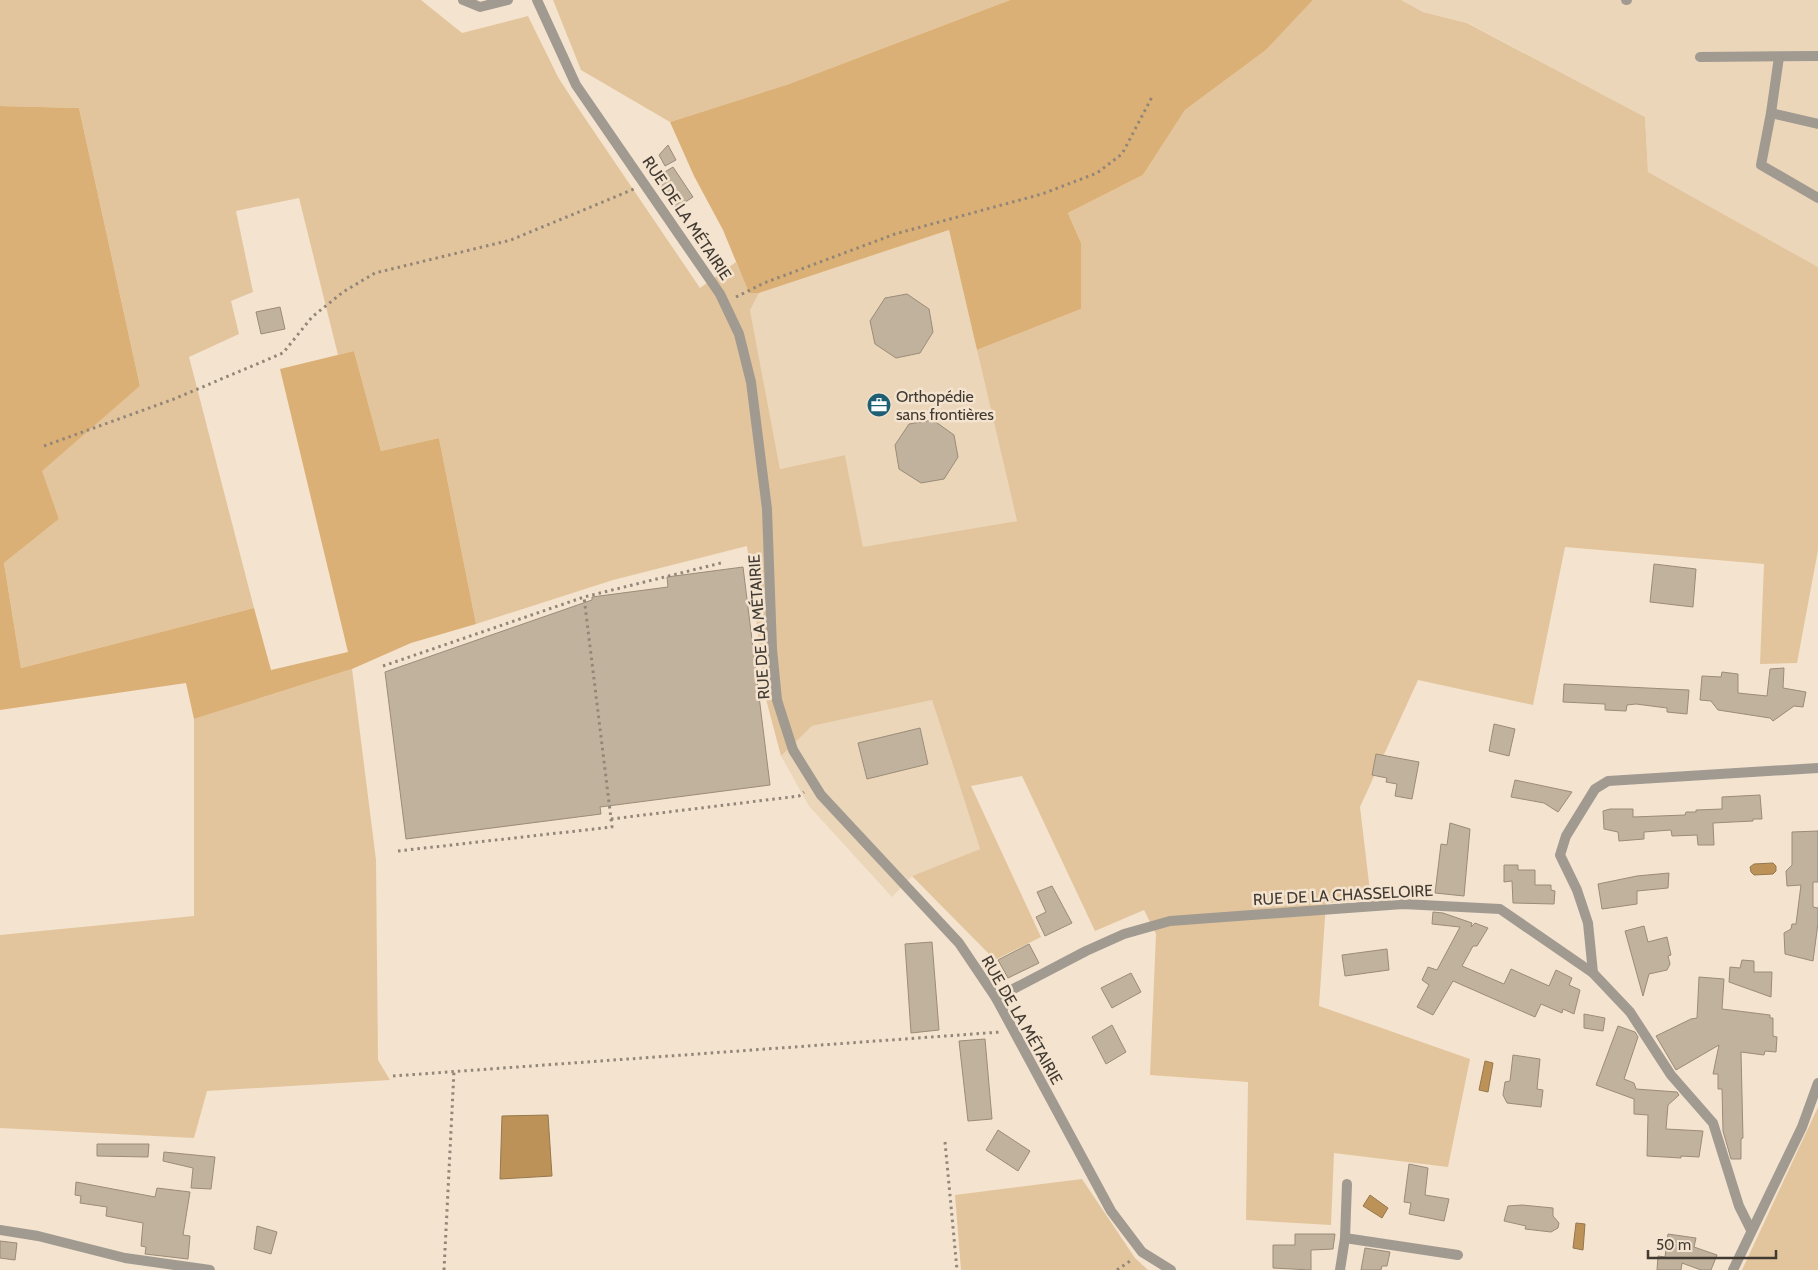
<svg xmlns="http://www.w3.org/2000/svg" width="1818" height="1270" viewBox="0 0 1818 1270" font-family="Cabin,sans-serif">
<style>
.built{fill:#ebd6ba}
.green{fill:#e3c59d}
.forest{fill:#dbb076}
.water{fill:#bc9258;stroke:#97784d}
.building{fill:#c1b29d;stroke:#9b8b78}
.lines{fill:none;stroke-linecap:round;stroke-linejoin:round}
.path{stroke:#928678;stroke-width:3;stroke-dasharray:2.5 4;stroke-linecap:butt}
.service{stroke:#a19a91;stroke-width:10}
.minor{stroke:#a19a91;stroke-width:10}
.labels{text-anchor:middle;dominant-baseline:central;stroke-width:5;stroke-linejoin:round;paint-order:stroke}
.street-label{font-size:16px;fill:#413a32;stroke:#f4e3ce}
.poi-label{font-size:16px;fill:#413a32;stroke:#f4e3ce;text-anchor:start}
</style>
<rect width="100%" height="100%" fill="#f4e3ce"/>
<g class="built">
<path d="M1401,0H1818V267L1648,172L1645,117L1468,23L1423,12Z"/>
<path d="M949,230L1017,521L863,548L845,455L780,469L750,310L759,293Z"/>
<path d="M932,700L980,849L912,876L892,897L809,806L781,756L812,726Z"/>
</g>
<g class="green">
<path d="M0,0H421L462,33L528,16L558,77L576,105L700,288L736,262L749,293H759L750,310L780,469L845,455L863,547L1017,521L977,350L1081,309V243L1068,213L1143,175L1185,110L1266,50L1313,0H1401L1423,12L1467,23L1645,117L1648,172L1818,267V550L1797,663L1760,664L1764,564L1565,547L1533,705L1418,680L1360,807L1371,900L1326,903L1319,1006L1470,1059L1448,1167L1334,1153L1331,1225L1246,1220L1248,1082L1150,1075L1156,934L1144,910L1095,931L1022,776L971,786L1041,937L995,960L912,876L980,849L932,700L812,726L781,756L766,699L747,546L613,580L476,624L439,438L381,451L354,351L338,355L299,198L236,211L253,292L231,301L239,334L189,357L254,608L21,668L4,563L59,519L41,471L140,386L79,108L0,106Z"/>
<path d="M553,0H1010L789,84L670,122L581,70Z"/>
<path d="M352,669L376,860L378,1060L390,1080L207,1091L194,1138L0,1128V935L194,916V719Z"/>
<path d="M1818,1107V1270H1742Z"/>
<path d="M1082,1179L1135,1258L1148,1270H961L955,1195Z"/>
</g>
<g class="forest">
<path d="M1010,0H1313L1266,50L1185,110L1143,175L1068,213L1081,243V309L977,350L949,230L759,293H749L723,230L694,176L670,122L789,84Z"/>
<path d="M0,106L79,108L140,386L42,471L59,519L4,563L21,668L254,608L271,670L348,652L280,369L354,351L381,451L439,438L476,624L411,643L352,669L194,719L186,683L0,710Z"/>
</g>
<g class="water">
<path d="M1773,863L1776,866V871L1773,874L1754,875L1751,872L1750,867L1754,864Z"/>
<path d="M1485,1061L1493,1063L1488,1092L1479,1090Z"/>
<path d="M548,1115L552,1176L500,1179L502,1116Z"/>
<path d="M1370,1195L1388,1208L1382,1218L1363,1206Z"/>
<path d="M1576,1223L1585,1224L1583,1250L1573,1248Z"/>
</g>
<g class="building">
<path d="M668,145L676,160L665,166L659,155Z"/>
<path d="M673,167L693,197L676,208L655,178Z"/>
<path d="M907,294L929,309L933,332L920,353L896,358L875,344L870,321L885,298Z"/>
<path d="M280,307L285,329L261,334L256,312Z"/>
<path d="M933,420L954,435L958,457L944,479L921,483L899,469L895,445L909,424Z"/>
<path d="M1654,564L1696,569L1693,607L1650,602Z"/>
<path d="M743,567L770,785L600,807L601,814L406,839L385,672L592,600V597L668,587L667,577Z"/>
<path d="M1784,668L1783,688L1806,692L1803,707L1794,706L1773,721L1770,718L1718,710L1711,701L1700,700L1702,676L1721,677L1722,672L1738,674V693L1767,696L1770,669Z"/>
<path d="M1564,684L1689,690L1687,714L1667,712V708L1636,704L1627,705L1626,711L1605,710V704L1563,702Z"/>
<path d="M1494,724L1515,729L1509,756L1489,751Z"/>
<path d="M920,728L928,764L867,779L858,743Z"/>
<path d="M1376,754L1419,762L1412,799L1395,796L1397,784L1386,782L1387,778L1372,775Z"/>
<path d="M1515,780L1572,792L1558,812L1544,803L1511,797Z"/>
<path d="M1760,795L1762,819H1753V821L1713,823L1714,845H1698L1697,835L1672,836L1671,830L1644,832V839L1619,841L1618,832L1604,829L1603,811L1610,809H1633V817L1685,815L1686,812H1696V810L1722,809V797Z"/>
<path d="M1450,823L1470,829L1464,896L1435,893L1441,844L1447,845Z"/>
<path d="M1818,831V882H1813V907L1818,908V923L1813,961L1785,954L1784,933L1791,929L1792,924H1796L1801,885L1787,886L1786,871L1792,865V832Z"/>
<path d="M1504,865H1518V870H1535V885H1551V890L1555,891L1554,904L1513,903L1512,881L1504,882Z"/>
<path d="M1669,873L1668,888L1637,891V904L1602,909L1598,884L1637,876Z"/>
<path d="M1052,886L1072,923L1045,936L1036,917L1046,912L1037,892Z"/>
<path d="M1433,912L1443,913L1472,923L1471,927L1475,923L1488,928L1477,946H1473L1462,966L1504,984L1511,969L1549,986L1556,970L1572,978L1569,985L1580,990L1574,1014L1563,1009L1562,1013L1541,1004L1535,1017L1453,981L1433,1015L1417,1007L1429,985L1422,980L1428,967L1437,970L1460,927L1432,924Z"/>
<path d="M1644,926L1648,942L1667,937L1671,955L1668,956L1670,964L1667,970L1649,974L1643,996L1625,931Z"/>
<path d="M932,942L939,1030L911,1033L905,944Z"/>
<path d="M1029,944L1039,963L1008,978L998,960Z"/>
<path d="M1387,949L1389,970L1345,976L1342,955Z"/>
<path d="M1742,960L1754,961V972H1772L1771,997L1729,982L1730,967L1740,968Z"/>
<path d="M1131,973L1141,992L1112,1008L1101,988Z"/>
<path d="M1699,977L1724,979L1722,1009L1770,1015V1018H1773V1036L1777,1037L1776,1052L1765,1051L1764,1055L1741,1052L1743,1138L1741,1139V1159H1731L1723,1131L1722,1089H1718V1074H1713L1719,1045L1676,1070L1656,1036L1691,1019L1697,1018Z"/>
<path d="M1584,1014L1605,1018L1603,1031L1584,1028Z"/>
<path d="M1112,1025L1126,1052L1106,1064L1092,1037Z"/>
<path d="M1618,1026L1635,1032L1638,1037L1624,1079L1634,1083L1636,1089L1677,1092L1679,1095L1668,1105L1666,1129L1703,1131L1699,1157L1681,1156V1158L1647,1156L1648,1115L1634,1114V1099L1596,1085Z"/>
<path d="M985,1039L992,1119L968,1121L959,1041Z"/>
<path d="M1513,1055L1540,1059L1537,1089L1543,1090L1541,1107L1507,1103L1503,1095L1505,1082L1510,1081Z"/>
<path d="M998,1130L1030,1151L1018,1171L986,1150Z"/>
<path d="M97,1144H149L148,1157L97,1156Z"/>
<path d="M164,1152L215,1157L211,1189L191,1188L193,1168L163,1161Z"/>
<path d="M1409,1164L1428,1168L1425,1195L1449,1199L1444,1221L1409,1214L1411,1203L1404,1202Z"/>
<path d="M76,1182L155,1197L157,1188L190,1192L183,1235L190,1236L188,1259L145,1254L146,1247L141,1246L143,1223L106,1216L107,1207L80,1203L81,1196L75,1195Z"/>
<path d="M1522,1205L1553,1208V1216L1559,1223L1558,1228L1551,1232L1525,1229L1526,1226L1504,1221L1508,1206Z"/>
<path d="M257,1226L277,1232L271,1254L254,1249Z"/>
<path d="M1295,1234H1335L1333,1249L1311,1250V1270L1273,1268V1245H1295Z"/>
<path d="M1668,1234L1696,1238L1694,1247L1717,1255L1711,1270H1701L1682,1263L1681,1270H1657L1658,1256L1665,1257Z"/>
<path d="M0,1241L17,1243L15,1260L0,1258Z"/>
<path d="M1365,1248L1390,1252L1387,1266H1382L1381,1270H1361Z"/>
</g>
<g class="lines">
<g class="path">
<path d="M736,297L764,283L895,234L1042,194L1097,173L1122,154L1152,97"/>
<path d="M44,446L174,399L283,353L312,317L343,292L375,273L511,240L634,189"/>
<path d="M383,666L584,597L721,563"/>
<path d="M611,819L799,796L804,792"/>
<path d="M398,851L612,827L584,597"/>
<path d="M393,1076L1001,1032"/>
<path d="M945,1142L957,1270"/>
<path d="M444,1270L454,1071"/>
<path d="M1117,1270L1133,1259"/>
</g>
<g class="service">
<path d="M1626,0H1627"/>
<path d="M1700,57L1818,56"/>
<path d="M1779,57L1771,113L1818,124"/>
<path d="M1771,113L1761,165L1818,198"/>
</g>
<g class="minor">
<path d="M463,0L480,7L508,0"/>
<path d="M537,0L576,85L720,294L739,334L751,382L767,509L772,649L777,700L793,750L821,795L959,943L996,998L1111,1211L1142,1252L1171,1270"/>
<path d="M1593,973L1588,923L1577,890L1560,855L1566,836L1595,789L1608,781L1818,768"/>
<path d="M996,998L1086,951L1124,934L1170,921L1403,904L1500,909L1593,973L1630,1012L1671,1075L1713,1123L1739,1206L1751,1230"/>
<path d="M0,1230L38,1236L125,1258L210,1270"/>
<path d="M1345,1238L1347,1184"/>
<path d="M1340,1270L1345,1238L1458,1255"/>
<path d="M1733,1270L1802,1127L1818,1083"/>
</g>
</g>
<defs>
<symbol id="office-disc" viewBox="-11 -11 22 22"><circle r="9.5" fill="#1f5f74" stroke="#f4e3ce"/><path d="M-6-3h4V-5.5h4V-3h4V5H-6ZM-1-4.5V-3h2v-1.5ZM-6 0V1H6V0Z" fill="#fff"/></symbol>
</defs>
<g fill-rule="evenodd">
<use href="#office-disc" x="865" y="391" width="28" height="28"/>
</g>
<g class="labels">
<g class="street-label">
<text transform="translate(687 218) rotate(56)">RUE DE LA MÉTAIRIE</text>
<text transform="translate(759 627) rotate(-94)">RUE DE LA MÉTAIRIE</text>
<text transform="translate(1343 895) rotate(-3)">RUE DE LA CHASSELOIRE</text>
<text transform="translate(1022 1020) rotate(60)">RUE DE LA MÉTAIRIE</text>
</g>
<g class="poi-label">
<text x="896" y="396">Orthopédie<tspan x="896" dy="18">sans frontières</tspan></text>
</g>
</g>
<path d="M1648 1250v8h128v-8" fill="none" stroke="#413a32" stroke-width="2.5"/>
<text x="1656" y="1250" font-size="15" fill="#413a32" stroke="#f4e3ce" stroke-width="4" paint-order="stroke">50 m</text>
</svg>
